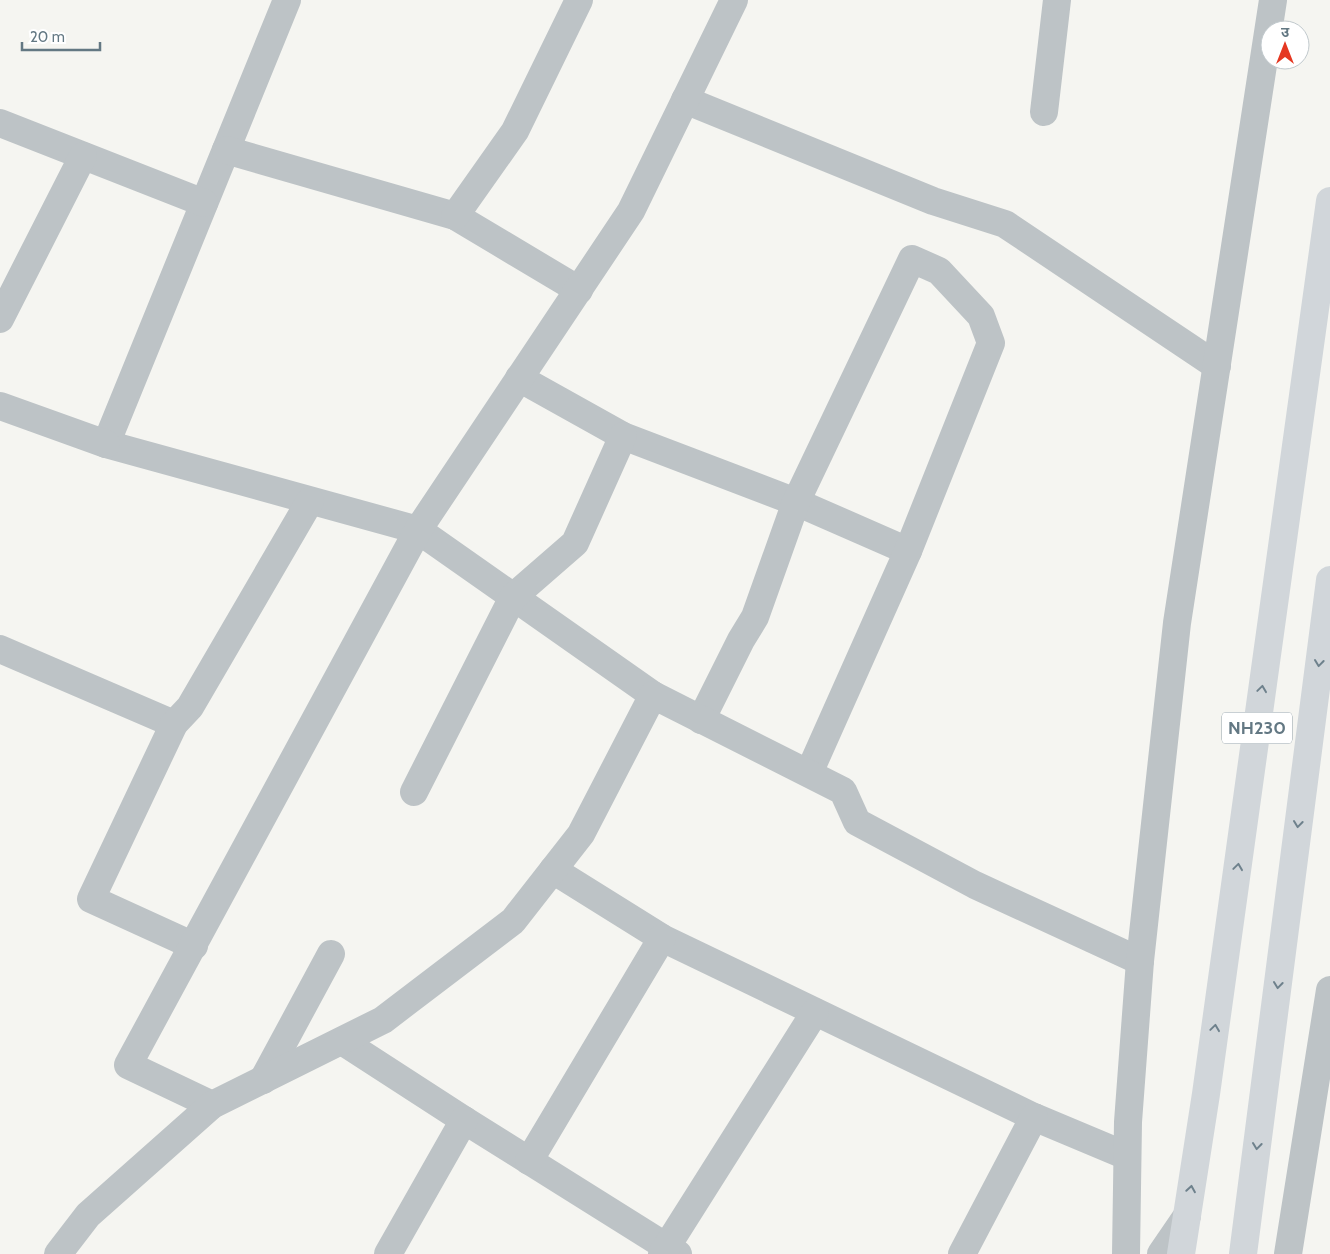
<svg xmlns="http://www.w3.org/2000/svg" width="1330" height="1254" viewBox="0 0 1330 1254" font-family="Cabin,'Noto Sans Devanagari',sans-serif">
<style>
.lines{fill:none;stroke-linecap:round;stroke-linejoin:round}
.minor{stroke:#bdc3c6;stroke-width:28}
.highway{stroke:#d1d6da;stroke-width:28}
.oneway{stroke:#6e818c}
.labels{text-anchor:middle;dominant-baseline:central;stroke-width:5;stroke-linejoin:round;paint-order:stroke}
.shield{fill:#fff;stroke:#92a0a8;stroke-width:1}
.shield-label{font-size:18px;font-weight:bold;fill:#637883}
</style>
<rect width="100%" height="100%" fill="#f5f5f1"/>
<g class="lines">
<g class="minor">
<path d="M287,0L106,444L418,530L653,695"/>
<path d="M685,100L933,201L1005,224L1217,366"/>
<path d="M1044,112L1057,0"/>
<path d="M0,123L204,203"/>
<path d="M226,150L455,216L579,290"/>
<path d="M455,216L515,131L579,0"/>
<path d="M0,319L83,156"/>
<path d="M519,378L623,436L796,502L908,551"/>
<path d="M0,406L106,444"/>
<path d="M0,649L174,724"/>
<path d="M701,720L741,640L755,617L796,502L912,259L939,271L981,316L991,343L908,551L809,773"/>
<path d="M414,792L513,597L575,543L623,436"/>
<path d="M553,870L662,938L1034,1117L1127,1156"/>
<path d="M194,946L91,899L174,724L190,707L310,501"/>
<path d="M342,1041L464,1120L678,1254"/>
<path d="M263,1080L331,954"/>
<path d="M212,1105L128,1065L418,530L631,211L734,0"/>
<path d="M529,1161L662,938"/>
<path d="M58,1254L88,1215L212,1105L383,1020L513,921L581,834L653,695L843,791L857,822L975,885L1140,961"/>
<path d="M388,1254L464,1120"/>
<path d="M662,1254L815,1012"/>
<path d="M962,1254L1034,1117"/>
<path d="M1126,1254L1128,1122L1140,961L1177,623L1273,0"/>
<path d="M1161,1254L1187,1216"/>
<path d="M1288,1254L1330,990"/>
</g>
<g class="highway">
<path d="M1181,1254L1206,1094L1330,201"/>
<path d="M1243,1254L1330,580"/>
</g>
</g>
<defs><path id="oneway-chevron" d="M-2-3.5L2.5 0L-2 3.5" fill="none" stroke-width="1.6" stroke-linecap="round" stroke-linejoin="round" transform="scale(1.25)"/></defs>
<g class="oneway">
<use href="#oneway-chevron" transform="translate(1319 663) rotate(97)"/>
<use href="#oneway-chevron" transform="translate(1262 689) rotate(-82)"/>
<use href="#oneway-chevron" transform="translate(1298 824) rotate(97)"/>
<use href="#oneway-chevron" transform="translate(1238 867) rotate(-82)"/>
<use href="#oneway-chevron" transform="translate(1278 985) rotate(97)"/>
<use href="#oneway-chevron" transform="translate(1215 1028) rotate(-82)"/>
<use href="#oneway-chevron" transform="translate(1257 1146) rotate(97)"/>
<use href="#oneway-chevron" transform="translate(1191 1189) rotate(-81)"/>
</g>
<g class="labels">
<rect class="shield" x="1222" y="712.5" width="70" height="31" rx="4"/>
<g class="shield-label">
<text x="1257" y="728">NH230</text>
</g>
</g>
<g transform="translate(1285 45)"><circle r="24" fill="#ffffff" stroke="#c1c9cd"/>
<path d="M0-4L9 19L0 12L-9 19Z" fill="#e53721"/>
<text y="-8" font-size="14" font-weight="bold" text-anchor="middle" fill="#637883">उ</text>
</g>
<path d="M22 42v8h78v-8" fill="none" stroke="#637883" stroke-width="2.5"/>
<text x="30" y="42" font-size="15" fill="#637883" stroke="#ffffff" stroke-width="4" paint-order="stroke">20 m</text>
</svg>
